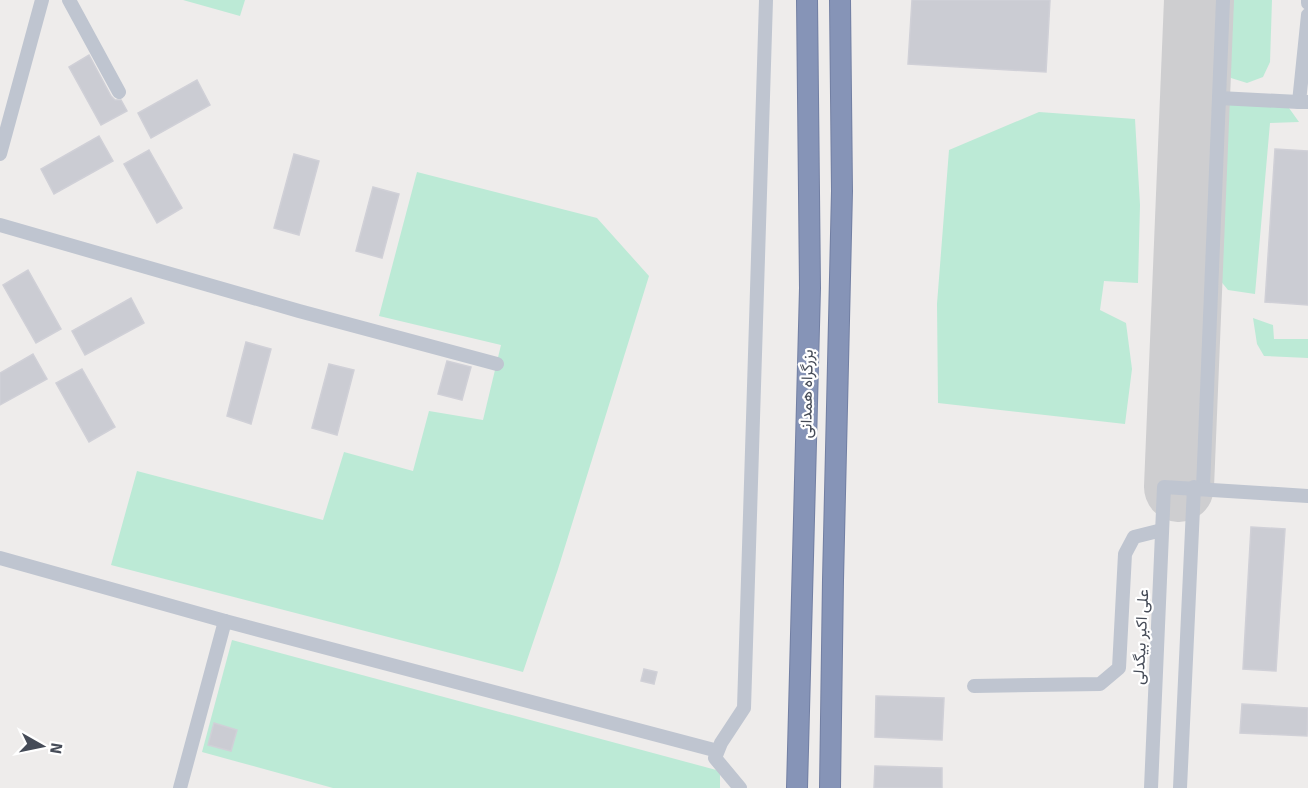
<svg xmlns="http://www.w3.org/2000/svg" width="1308" height="788" viewBox="0 0 1308 788" font-family="Signika,Vazirmatn,sans-serif">
<style>
.green{fill:#bcead6}
.lines{fill:none;stroke-linecap:round;stroke-linejoin:round}
.runway{stroke:#ceced0;stroke-width:70}
.building{fill:#cbccd3;stroke:#d0d0d7;stroke-width:1.5}
.highway-casing{stroke:#727fa3;stroke-width:22}
.minor{stroke:#bfc5d0;stroke-width:14}
.highway{stroke:#8694b7;stroke-width:20}
.labels{text-anchor:middle;dominant-baseline:central;stroke-width:4.5;stroke-linejoin:round;paint-order:stroke}
.street-label{font-size:16px;fill:#454b57;stroke:#fff}
</style>
<rect width="100%" height="100%" fill="#eeeceb"/>
<g class="green">
<path d="M183,0H245L240,16Z"/>
<path d="M1225,0H1272L1270,62L1263,77L1247,83L1231,78L1224,68Z"/>
<path d="M1245,96L1289,108L1299,122L1270,123L1255,294L1228,290L1219,279L1226,106Z"/>
<path d="M1039,112L1135,119L1140,205L1138,283L1104,281L1100,310L1126,323L1132,369L1125,424L938,403L937,304L949,150Z"/>
<path d="M417,172L597,218L649,276L558,569L523,672L111,565L137,471L323,520L344,452L413,471L429,411L483,420L501,345L379,316Z"/>
<path d="M1253,318L1273,325L1274,339H1308V358L1264,356L1257,344Z"/>
<path d="M232,640L720,771V788H333L202,752Z"/>
</g>
<g class="lines">
<path class="runway" d="M1179,487L1199,0"/>
</g>
<g class="building">
<path d="M912,0H1050L1046,72L908,64Z"/>
<path d="M89,55L111,96L115,100H121L127,111L101,125L69,67Z"/>
<path d="M197,80L210,105L151,138L138,113Z"/>
<path d="M99,136L113,161L54,194L41,169Z"/>
<path d="M1275,149L1308,151V305L1265,302Z"/>
<path d="M149,150L182,208L157,223L124,164Z"/>
<path d="M294,154L319,161L299,235L274,228Z"/>
<path d="M373,187L399,194L382,258L356,251Z"/>
<path d="M28,270L61,329L36,343L3,285Z"/>
<path d="M131,298L144,323L85,355L72,331Z"/>
<path d="M246,342L271,349L251,424L227,416Z"/>
<path d="M33,354L47,379L0,405V373Z"/>
<path d="M447,361L471,367L462,400L438,394Z"/>
<path d="M329,364L354,370L337,435L312,428Z"/>
<path d="M82,369L115,427L89,442L56,383Z"/>
<path d="M1251,527L1285,529L1276,671L1243,669Z"/>
<path d="M644,669L657,672L654,684L641,681Z"/>
<path d="M876,696L944,698L942,740L875,737Z"/>
<path d="M1242,704L1308,708L1307,736L1240,733Z"/>
<path d="M214,723L237,730L231,751L208,745Z"/>
<path d="M875,766L942,768V788H874Z"/>
</g>
<g class="lines">
<defs>
<g id="highway">
<path d="M797,788L810,288L807,0"/>
<path d="M830,788L833,580L842,191L840,0"/>
</g>
</defs>
<use href="#highway" class="highway-casing"/>
<g class="minor">
<path d="M69,0L119,92"/>
<path d="M1308,0V3"/>
<path d="M1308,15L1299,102H1308"/>
<path d="M1219,98L1299,102"/>
<path d="M0,154L42,0"/>
<path d="M0,225L299,311L497,364"/>
<path d="M1203,488L1223,0"/>
<path d="M0,558L225,621"/>
<path d="M974,686L1100,684L1119,668L1125,554L1134,537L1162,530"/>
<path d="M180,788L225,621L714,750"/>
<path d="M740,788L715,758L721,743L744,708L766,0"/>
<path d="M1151,788L1164,487L1308,496"/>
<path d="M1180,788L1194,487"/>
</g>
<use href="#highway" class="highway"/>
</g>
<g class="labels">
<g class="street-label">
<text transform="translate(807 394) rotate(-89)">بزرگراه همدانی</text>
<text transform="translate(1141 637) rotate(-87)">علی اکبر بیگدلی</text>
</g>
</g>
<g transform="translate(42 746) rotate(99)" stroke="#ffffff" stroke-width="4.5" paint-order="stroke">
<path d="M0-4.5L10 22L0 15L-10 22Z" fill="#454b57"/>
<text y="-9" font-size="16" font-weight="bold" text-anchor="middle" fill="#454b57">N</text>
</g>
</svg>
